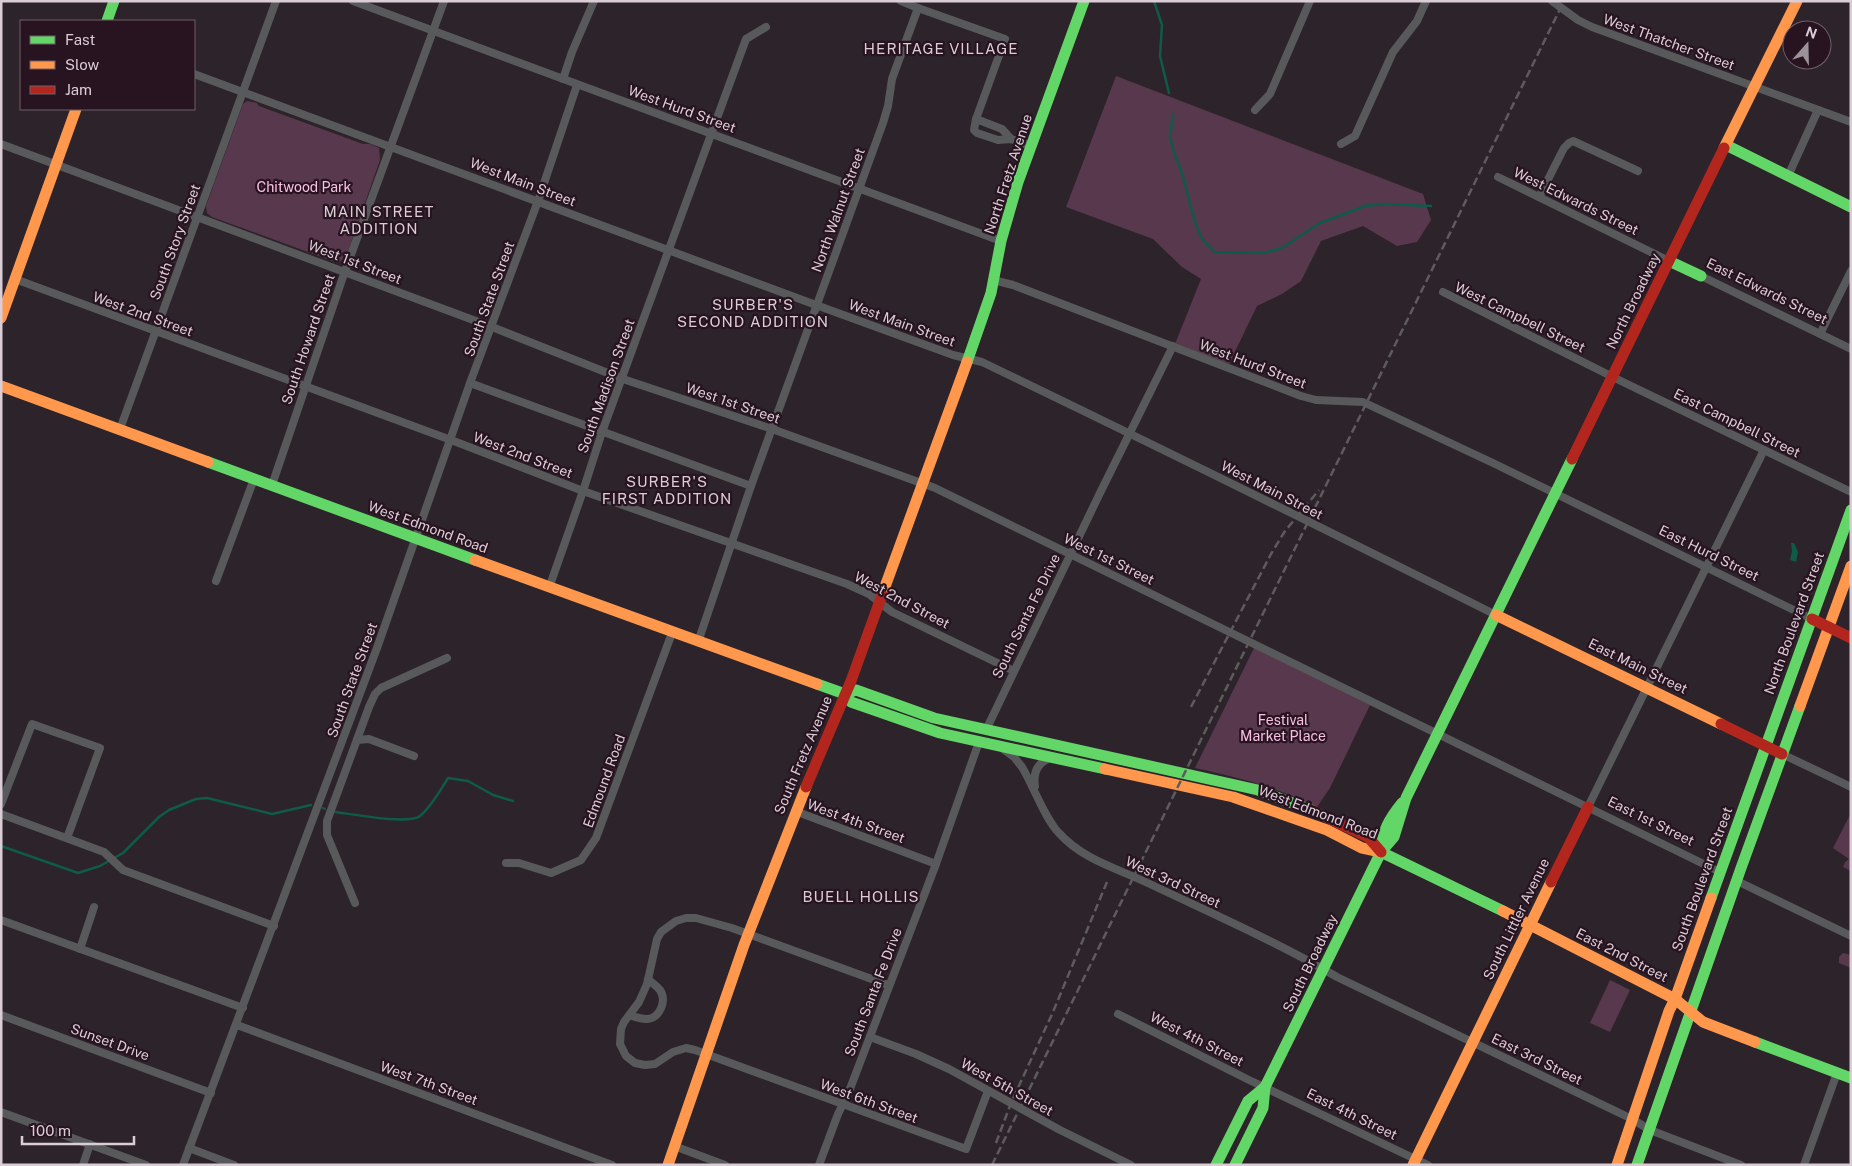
<svg xmlns="http://www.w3.org/2000/svg" width="1852" height="1166" viewBox="0 0 1852 1166" font-family="'Public Sans',sans-serif">
<style>
.green{fill:#58384d}
.water{fill:#0e5b49}
.lines{fill:none;stroke-linecap:round;stroke-linejoin:round}
.stream{stroke:#0e5b49;stroke-width:2.5}
.street{stroke:#58595a;stroke-width:8}
.fast{stroke:#63d668;stroke-width:11}
.slow{stroke:#ff974d;stroke-width:11}
.jam{stroke:#b3261e;stroke-width:11}
.rail{stroke:#5e5b5d;stroke-width:2.5;stroke-dasharray:8 4;stroke-linecap:butt}
.labels{text-anchor:middle;dominant-baseline:central;stroke-width:4.5;stroke-linejoin:round;paint-order:stroke}
.street-label{font-size:14px;fill:#dbcdd5;stroke:#281421}
.park-label{font-size:14px;fill:#f9c0e4;stroke:#281421}
.neighbourhood-label{font-size:15px;letter-spacing:1px;fill:#dbcdd5;stroke:#281421}
</style>
<rect width="100%" height="100%" fill="#2d232a"/>
<g class="green">
<path d="M1116,76L1423,194L1431,220L1417,242L1397,246L1363,226L1321,241L1301,281L1282,294L1257,306L1229,364L1175,344L1201,279L1182,267L1153,239L1066,207Z"/>
<path d="M247,101L257,103L259,106L363,144H370L379,148L380,160L346,257L338,263L212,217L207,213L206,206L243,104Z"/>
<path d="M1254,648L1370,705L1330,788L1317,807C1275,787 1241,778 1195,768Z"/>
<path d="M1851,813V871L1843,867L1845,862L1849,859L1833,848Z"/>
<path d="M1843,953L1851,955V968L1839,963V957Z"/>
<path d="M1610,980L1630,990L1610,1032L1590,1023Z"/>
</g>
<path class="water" d="M1791,543H1794L1798,552L1796,562L1790,560L1792,551Z"/>
<g class="lines">
<g class="stream">
<path d="M1154,1L1162,25L1160,56L1169,93"/>
<path d="M1173,114L1170,137L1175,156L1182,173L1195,222L1201,237L1214,252L1263,253L1282,248L1320,223L1365,206L1384,204L1431,206"/>
<path d="M323,808L325,809"/>
<path d="M335,812C352,814 408,825 420,816C431,807 440,791 448,778L468,781L493,795L513,801"/>
<path d="M1,846L78,873L100,866L123,853L159,817L169,810L196,799L207,798L272,814L311,805"/>
</g>
<g class="street">
<path d="M353,1L1001,241"/>
<path d="M1552,1L1578,20L1592,27L1851,122"/>
<path d="M918,8L1005,39L976,119L974,130L977,133L998,140L1011,139L1031,146"/>
<path d="M194,74L816,305L953,355L982,362C1154,445 1325,529 1496,615"/>
<path d="M563,79L572,52L594,1"/>
<path d="M1255,110L1270,94L1310,1"/>
<path d="M976,119L1002,129L1011,139"/>
<path d="M1,144L492,327L623,379L772,429L935,488L1720,872"/>
<path d="M1341,144L1355,136L1393,52L1417,21L1426,1"/>
<path d="M1788,176L1818,110"/>
<path d="M1498,177L1669,261"/>
<path d="M1539,197L1564,148L1569,143L1573,141L1638,171"/>
<path d="M1701,276L1851,349"/>
<path d="M15,279L451,440L583,491L847,584L869,594L892,612L1014,671"/>
<path d="M993,280L1013,285L1301,396L1316,400L1363,402L1493,463L1812,619"/>
<path d="M1443,292L1625,383L1851,492"/>
<path d="M1820,334L1851,271"/>
<path d="M470,383L751,486"/>
<path d="M120,429L276,1"/>
<path d="M272,485L345,271L444,1"/>
<path d="M216,581L254,479"/>
<path d="M549,588L583,491L602,432L746,39L766,27"/>
<path d="M698,642L751,486L883,123L888,106L892,79L918,8L901,1"/>
<path d="M986,730L1099,495L1173,346"/>
<path d="M357,740L369,739L414,756"/>
<path d="M1003,749L1014,757L1022,767C1033,785 1045,819 1059,833C1083,860 1119,869 1150,884C1213,914 1277,942 1337,977L1632,1119L1650,1130L1741,1165"/>
<path d="M1782,754L1851,787"/>
<path d="M1035,786C1033,773 1037,763 1050,758"/>
<path d="M1,804L32,724L100,748L67,838"/>
<path d="M1588,807L1764,450"/>
<path d="M795,811L936,864"/>
<path d="M1,814L104,852L123,870L274,926"/>
<path d="M506,863H519L551,873L581,860L596,838L672,633"/>
<path d="M1737,881L1851,936"/>
<path d="M355,903L327,835V821L369,707L375,694L381,688L447,658"/>
<path d="M1,920L243,1008"/>
<path d="M80,949L94,907"/>
<path d="M888,985L732,928L696,918H686L676,921L661,932L657,939L647,984L639,1002L624,1022L621,1029L620,1044L626,1056L635,1063L645,1065L655,1064L673,1052L686,1048L695,1050L966,1149L988,1091"/>
<path d="M1118,1014L1249,1080L1428,1165"/>
<path d="M1,1015L211,1093"/>
<path d="M630,1015C635,1017 642,1019 647,1019C660,1018 667,1001 660,990C657,986 652,983 648,979"/>
<path d="M237,1025L612,1165"/>
<path d="M870,1037L916,1054L949,1069L1060,1130L1131,1165"/>
<path d="M1,1112L146,1165"/>
<path d="M674,1146L725,1165"/>
<path d="M189,1148L234,1165"/>
<path d="M83,1165L90,1144"/>
<path d="M183,1165L377,648L470,383L538,201L577,85"/>
<path d="M819,1165L838,1114L848,1094L936,864L979,742"/>
<path d="M1804,1165L1837,1073"/>
</g>
<g class="fast">
<path d="M107,21L114,1"/>
<path d="M1726,145L1851,207"/>
<path d="M1669,261L1701,276"/>
<path d="M967,362L991,293L1001,241L1018,182L1084,1"/>
<path d="M208,462L475,560"/>
<path d="M817,684L845,694L851,702L940,733L1105,769"/>
<path d="M845,694L856,690L934,718L1258,790L1311,810"/>
<path d="M1381,852L1394,837L1406,798L1572,459"/>
<path d="M1381,852C1382,831 1389,819 1402,803"/>
<path d="M1711,898L1851,510"/>
<path d="M1755,1042L1851,1078"/>
<path d="M1216,1165L1248,1101L1265,1087"/>
<path d="M1235,1165L1263,1108L1265,1087L1381,852L1503,911"/>
<path d="M1637,1165L1741,868L1800,706"/>
</g>
<g class="slow">
<path d="M1724,148L1797,1"/>
<path d="M1,318L76,109"/>
<path d="M1,386L208,462"/>
<path d="M475,560L817,684"/>
<path d="M882,595L967,362"/>
<path d="M1496,615L1721,724"/>
<path d="M1800,706L1851,566"/>
<path d="M1105,769L1233,797L1327,830L1362,848L1381,852"/>
<path d="M1503,911L1675,999L1703,1022L1755,1042"/>
<path d="M668,1165L744,945L806,787"/>
<path d="M1413,1165L1551,882"/>
<path d="M1617,1165L1669,1011L1675,999L1711,898"/>
</g>
<g class="jam">
<path d="M1572,459L1724,148"/>
<path d="M1812,619L1851,638"/>
<path d="M1721,724L1782,754"/>
<path d="M806,787L851,681L882,595"/>
<path d="M1311,810L1368,837L1381,852"/>
<path d="M1551,882L1588,807"/>
</g>
<g class="rail">
<path d="M1191,707L1271,554L1285,531L1319,490"/>
<path d="M996,1143L1011,1103L1053,1012L1107,882"/>
<path d="M992,1165L1564,1"/>
</g>
</g>
<g class="labels">
<g class="street-label">
<text transform="translate(1669 42) rotate(20)">West Thatcher Street</text>
<text transform="translate(682 109) rotate(20)">West Hurd Street</text>
<text transform="translate(1008 174) rotate(-72)">North Fretz Avenue</text>
<text transform="translate(523 182) rotate(21)">West Main Street</text>
<text transform="translate(1576 201) rotate(26)">West Edwards Street</text>
<text transform="translate(838 210) rotate(-70)">North Walnut Street</text>
<text transform="translate(175 242) rotate(-70)">South Story Street</text>
<text transform="translate(355 262) rotate(21)">West 1st Street</text>
<text transform="translate(1767 291) rotate(26)">East Edwards Street</text>
<text transform="translate(489 299) rotate(-70)">South State Street</text>
<text transform="translate(1633 301) rotate(-64)">North Broadway</text>
<text transform="translate(143 314) rotate(20)">West 2nd Street</text>
<text transform="translate(1520 317) rotate(26)">West Campbell Street</text>
<text transform="translate(902 323) rotate(20)">West Main Street</text>
<text transform="translate(308 339) rotate(-71)">South Howard Street</text>
<text transform="translate(1253 364) rotate(21)">West Hurd Street</text>
<text transform="translate(606 386) rotate(-70)">South Madison Street</text>
<text transform="translate(733 403) rotate(19)">West 1st Street</text>
<text transform="translate(1737 423) rotate(26)">East Campbell Street</text>
<text transform="translate(523 455) rotate(21)">West 2nd Street</text>
<text transform="translate(1272 490) rotate(27)">West Main Street</text>
<text transform="translate(428 527) rotate(20)">West Edmond Road</text>
<text transform="translate(1709 553) rotate(26)">East Hurd Street</text>
<text transform="translate(1109 559) rotate(26)">West 1st Street</text>
<text transform="translate(902 600) rotate(28)">West 2nd Street</text>
<text transform="translate(1026 616) rotate(-64)">South Santa Fe Drive</text>
<text transform="translate(1794 623) rotate(-70)">North Boulevard Street</text>
<text transform="translate(1638 666) rotate(26)">East Main Street</text>
<text transform="translate(352 680) rotate(-70)">South State Street</text>
<text transform="translate(803 755) rotate(-67)">South Fretz Avenue</text>
<text transform="translate(604 781) rotate(-70)">Edmound Road</text>
<text transform="translate(1318 812) rotate(21)">West Edmond Road</text>
<text transform="translate(856 821) rotate(20)">West 4th Street</text>
<text transform="translate(1651 821) rotate(26)">East 1st Street</text>
<text transform="translate(1702 879) rotate(-70)">South Boulevard Street</text>
<text transform="translate(1173 882) rotate(25)">West 3rd Street</text>
<text transform="translate(1516 919) rotate(-64)">South Littler Avenue</text>
<text transform="translate(1622 955) rotate(27)">East 2nd Street</text>
<text transform="translate(1310 963) rotate(-64)">South Broadway</text>
<text transform="translate(873 992) rotate(-69)">South Santa Fe Drive</text>
<text transform="translate(1197 1039) rotate(27)">West 4th Street</text>
<text transform="translate(110 1042) rotate(20)">Sunset Drive</text>
<text transform="translate(1537 1059) rotate(26)">East 3rd Street</text>
<text transform="translate(429 1083) rotate(20)">West 7th Street</text>
<text transform="translate(1007 1087) rotate(29)">West 5th Street</text>
<text transform="translate(869 1101) rotate(20)">West 6th Street</text>
<text transform="translate(1352 1114) rotate(26)">East 4th Street</text>
</g>
<g class="park-label">
<text x="304" y="187">Chitwood Park</text>
<text x="1283" y="720">Festival<tspan x="1283" dy="16">Market Place</tspan></text>
</g>
<g class="neighbourhood-label">
<text x="941" y="48">HERITAGE VILLAGE</text>
<text x="379" y="211">MAIN STREET<tspan x="379" dy="17">ADDITION</tspan></text>
<text x="753" y="304">SURBER'S<tspan x="753" dy="17">SECOND ADDITION</tspan></text>
<text x="667" y="481">SURBER'S<tspan x="667" dy="17">FIRST ADDITION</tspan></text>
<text x="861" y="896">BUELL HOLLIS</text>
</g>
</g>
<rect width="1852" height="1166" fill="none" stroke="#dbcdd5" stroke-width="5"/>
<rect x="20" y="20" width="175" height="90" fill="#281421" stroke="#705e69"/>
<rect x="30" y="36" width="25" height="8" fill="#63d668" stroke="#705e69"/>
<text x="65" y="45" font-size="15" fill="#dbcdd5">Fast</text>
<rect x="30" y="61" width="25" height="8" fill="#ff974d" stroke="#705e69"/>
<text x="65" y="70" font-size="15" fill="#dbcdd5">Slow</text>
<rect x="30" y="86" width="25" height="8" fill="#b3261e" stroke="#705e69"/>
<text x="65" y="95" font-size="15" fill="#dbcdd5">Jam</text>
<g transform="translate(1807 45) rotate(20)"><circle r="24" fill="#281421" stroke="#705e69"/>
<path d="M0-4L9 19L0 12L-9 19Z" fill="#9e9299"/>
<text y="-8" font-size="14" font-weight="bold" text-anchor="middle" fill="#dbcdd5">N</text>
</g>
<path d="M22 1136v8h112v-8" fill="none" stroke="#dbcdd5" stroke-width="2.5"/>
<text x="30" y="1136" font-size="15" fill="#dbcdd5" stroke="#281421" stroke-width="4" paint-order="stroke">100 m</text>
</svg>
